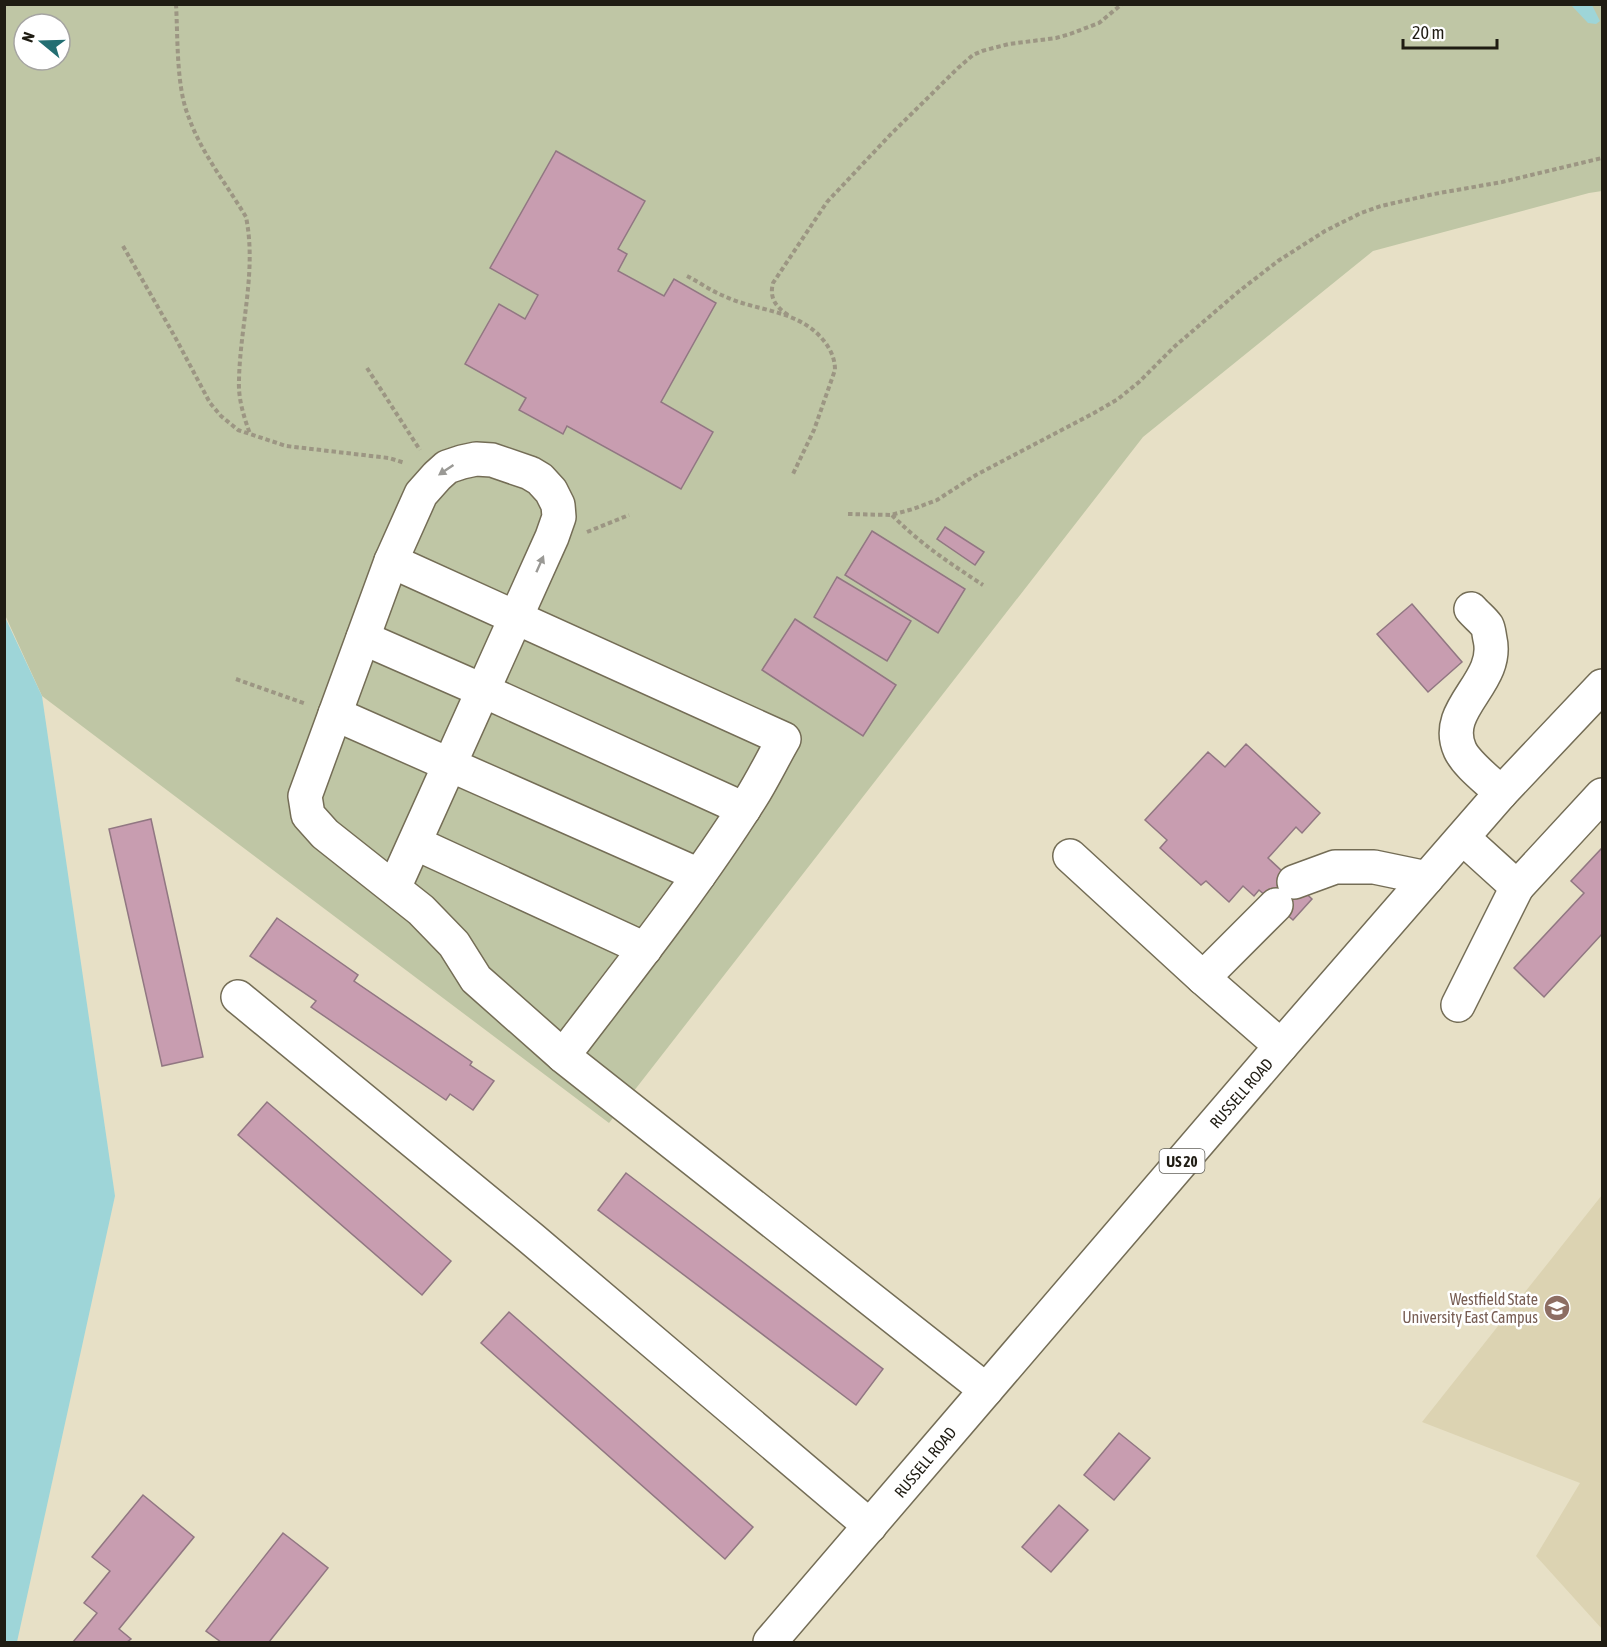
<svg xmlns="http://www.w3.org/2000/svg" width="1607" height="1647" viewBox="0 0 1607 1647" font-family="'Asap Condensed',sans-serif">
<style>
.built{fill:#dcd3b2}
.green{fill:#bfc6a5;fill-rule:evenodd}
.water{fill:#9ed5d8}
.building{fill:#c89db0;stroke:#917782;stroke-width:1.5}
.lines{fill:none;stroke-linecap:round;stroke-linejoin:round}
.minor-casing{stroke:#746d56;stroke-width:36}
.major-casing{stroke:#746d56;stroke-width:36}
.path{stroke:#9c9683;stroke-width:4;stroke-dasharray:4.5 3;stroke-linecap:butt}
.minor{stroke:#fff;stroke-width:33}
.major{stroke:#fff;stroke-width:33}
.oneway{fill:#9a9995}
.labels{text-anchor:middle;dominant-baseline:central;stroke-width:5;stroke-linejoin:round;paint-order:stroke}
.shield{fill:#fff;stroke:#62605a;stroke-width:1.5}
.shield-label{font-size:15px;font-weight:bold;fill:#1f1c13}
.street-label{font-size:16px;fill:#1f1c13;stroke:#fff}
.education-label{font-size:16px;fill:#785e54;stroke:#fff;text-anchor:end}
</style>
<rect width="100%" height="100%" fill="#e7e0c6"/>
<path class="built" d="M1602,1195V1629L1536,1556L1580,1483L1422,1422Z"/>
<path class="green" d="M4,5H1602V191L1589,193L1373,251L1143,437L609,1123L42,696L5,615ZM24,24H60V60H24Z"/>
<g class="water">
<path d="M1571,5H1592L1600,21L1596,24L1588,23Z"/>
<path d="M4,615L42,696L115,1196L17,1642H4Z"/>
</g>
<g class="building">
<path d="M556,151L645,201L618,249L627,254L618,271L664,296L674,279L716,303L661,402L713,432L681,489L567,426L563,434L519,410L526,398L465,364L499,304L525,319L538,295L490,268Z"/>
<path d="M945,527L984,552L975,565L937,539Z"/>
<path d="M872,531L965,589L938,633L845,575Z"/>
<path d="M837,577L911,621L887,661L814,617Z"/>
<path d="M1412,604L1462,662L1428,692L1377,634Z"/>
<path d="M795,619L896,685L863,736L762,670Z"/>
<path d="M1246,744L1320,813L1302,833L1296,827L1268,858L1312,899L1293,920L1259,890L1254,896L1243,886L1229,902L1206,881L1201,885L1160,848L1167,840L1145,820L1208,752L1225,767Z"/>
<path d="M151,819L203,1057L162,1066L109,829Z"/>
<path d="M1602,848V934L1544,997L1514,968L1584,893L1571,881Z"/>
<path d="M277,918L358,975L354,981L472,1062L470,1065L494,1081L473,1110L450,1094L446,1100L311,1007L316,1001L250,956Z"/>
<path d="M267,1102L451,1261L422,1295L238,1135Z"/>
<path d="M626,1173L883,1369L856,1405L598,1210Z"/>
<path d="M509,1312L753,1527L725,1559L481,1343Z"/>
<path d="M1119,1433L1150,1458L1114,1500L1084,1475Z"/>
<path d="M143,1495L194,1537L119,1629L131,1639L127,1642H73L97,1613L84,1603L110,1571L92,1557Z"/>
<path d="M1059,1505L1088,1530L1051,1572L1022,1547Z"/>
<path d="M283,1533L328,1568L269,1642H221L206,1631Z"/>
</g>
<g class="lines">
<defs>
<g id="minor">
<path d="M391,561L784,739C773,758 763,779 751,798C694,888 627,972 563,1056"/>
<path d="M1471,609C1476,615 1483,620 1487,626C1489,630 1489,635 1490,639C1500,683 1441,708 1460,750C1467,765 1489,781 1501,793"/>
<path d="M363,638L484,691L744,809"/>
<path d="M335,714L699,875"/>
<path d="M1463,838L1517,887L1602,795"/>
<path d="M415,843L645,949"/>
<path d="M1070,856L1203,978L1276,905"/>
<path d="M1294,882L1335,867H1374L1427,878"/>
<path d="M394,888L552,537L559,517L558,505L551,491L540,479L530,473L492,460L476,459L462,462L447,467L437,476L421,494L391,561L305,796L308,815L325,834L421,910L454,944L476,979L563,1056L986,1390"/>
<path d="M1203,978L1281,1046"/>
<path d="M238,997L532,1239L870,1526"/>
<path d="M1458,1005L1517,887"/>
</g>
<path id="major" d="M770,1642L1281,1046L1427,878L1501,793L1602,686"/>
</defs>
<use href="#minor" class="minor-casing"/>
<use href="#major" class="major-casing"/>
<g class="path">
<path d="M176,4C178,39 176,87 189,118C202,154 227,185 246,217C257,271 240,326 239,380C238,399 244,417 250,434"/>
<path d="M123,246L175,337L210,403L221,416L238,430L286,446L389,458L405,463"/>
<path d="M687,276C699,282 711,291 724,296C757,312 799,309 824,341C831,350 835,359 835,370L814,430L792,476"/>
<path d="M788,315C776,307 769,298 773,283L827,202L890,135L958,68L973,55L982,51L1009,44L1056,38L1070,34L1099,23L1122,4"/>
<path d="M367,368L420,450"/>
<path d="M848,514L891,515L913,509L937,500L976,475L1094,413L1118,399L1139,382L1174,347L1238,292L1278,261L1325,231L1361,213L1381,206L1434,194L1502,182L1602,158"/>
<path d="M892,515C919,543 951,564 983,585"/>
<path d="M587,532L629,515"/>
<path d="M236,679L306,704"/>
</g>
<use href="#minor" class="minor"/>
<use href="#major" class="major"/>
</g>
<defs><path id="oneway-solid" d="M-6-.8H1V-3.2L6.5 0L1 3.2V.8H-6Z" transform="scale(1.5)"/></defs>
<g class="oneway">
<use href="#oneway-solid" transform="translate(446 470) rotate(146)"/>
<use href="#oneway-solid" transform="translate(540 564) rotate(-66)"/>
</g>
<defs>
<symbol id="university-disc" viewBox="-11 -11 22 22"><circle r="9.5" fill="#8d6e63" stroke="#fff"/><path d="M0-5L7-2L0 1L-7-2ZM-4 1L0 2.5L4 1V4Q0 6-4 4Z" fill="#fff"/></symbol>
</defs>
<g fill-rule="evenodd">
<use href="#university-disc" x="1542" y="1293" width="30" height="30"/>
</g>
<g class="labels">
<rect class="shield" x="1159.5" y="1149" width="45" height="24" rx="4.5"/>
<g class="shield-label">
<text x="1182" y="1161">US 20</text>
</g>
<g class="street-label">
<text transform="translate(1241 1093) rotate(-49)">RUSSELL ROAD</text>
<text transform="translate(925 1462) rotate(-50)">RUSSELL ROAD</text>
</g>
<g class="education-label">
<text x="1538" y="1299">Westfield State<tspan x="1538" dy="18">University East Campus</tspan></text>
</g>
</g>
<rect width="1607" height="1647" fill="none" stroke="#1f1c13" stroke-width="12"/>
<g transform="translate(42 42) rotate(289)"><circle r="28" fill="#ffffff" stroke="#a5a4a1" stroke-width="1.5"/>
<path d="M0-4.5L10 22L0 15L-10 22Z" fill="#236e72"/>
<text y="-9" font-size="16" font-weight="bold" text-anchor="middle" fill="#1f1c13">N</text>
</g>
<path d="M1403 39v9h94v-9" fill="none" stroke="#1f1c13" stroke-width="3"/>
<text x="1412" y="39" font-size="18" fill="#1f1c13" stroke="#ffffff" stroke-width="4.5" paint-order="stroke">20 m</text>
</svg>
